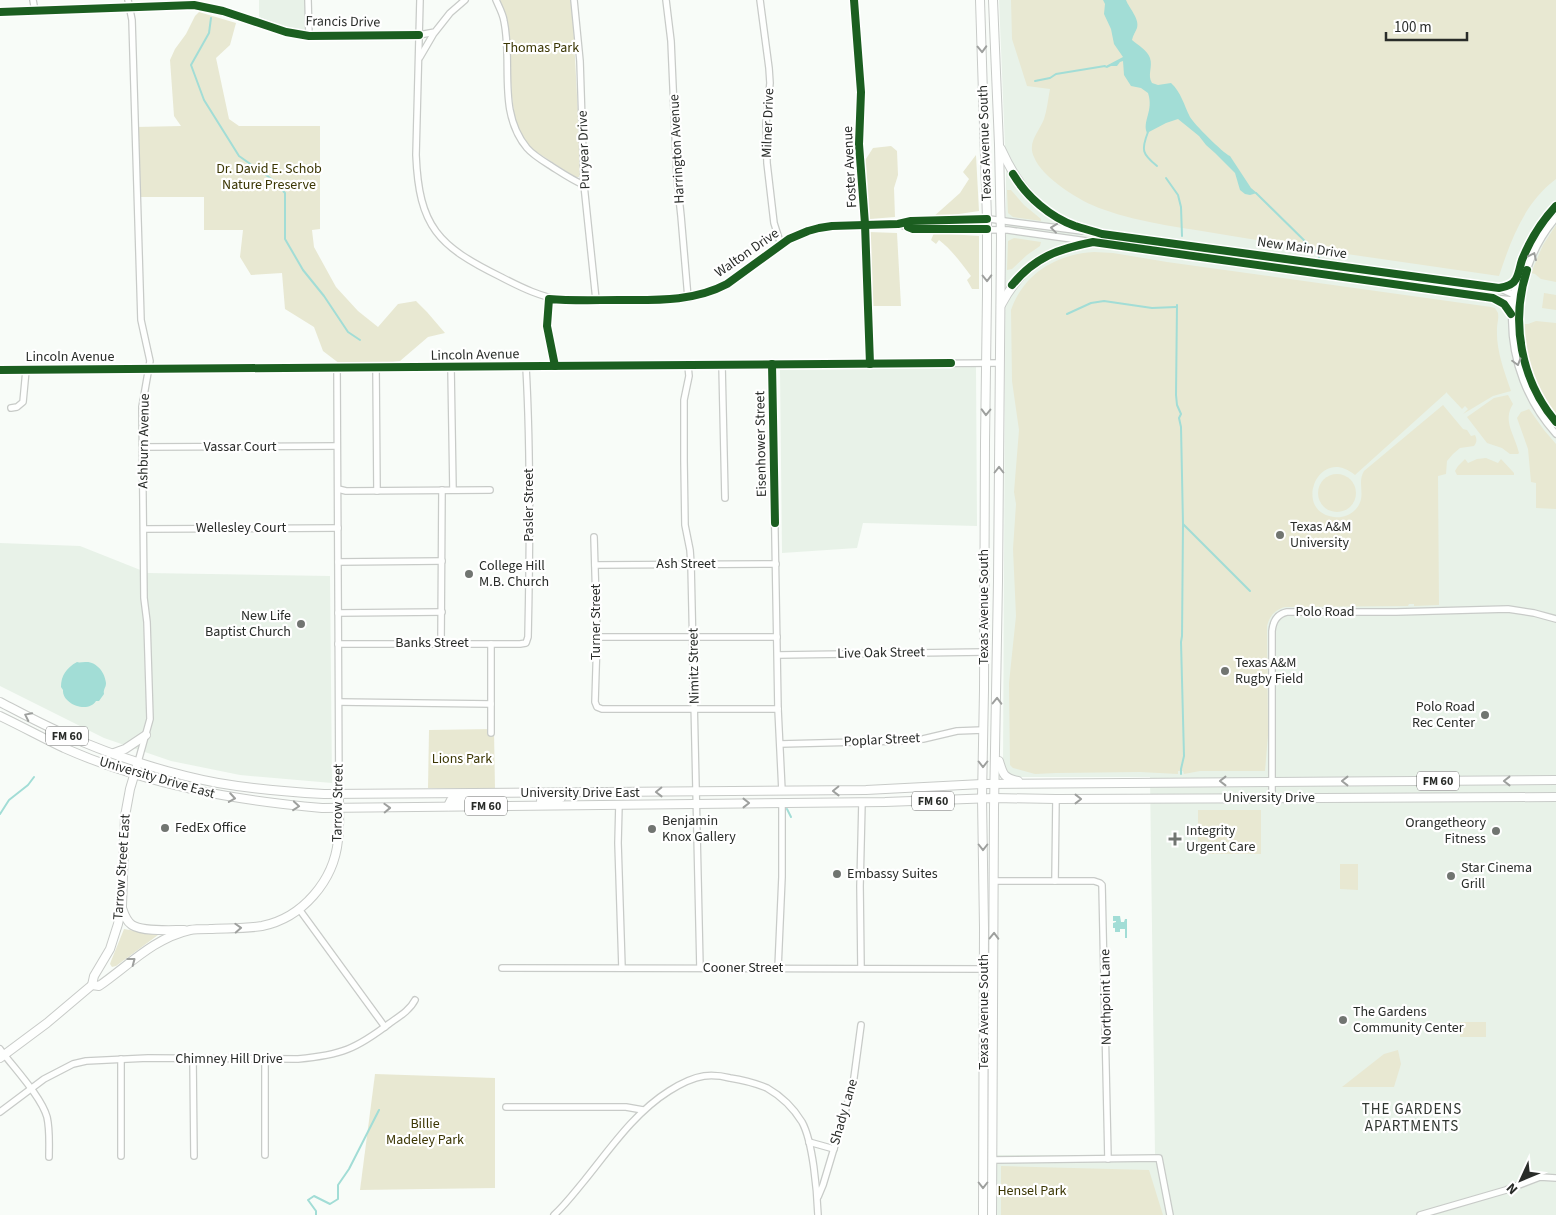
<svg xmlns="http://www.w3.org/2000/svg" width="1556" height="1215" viewBox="0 0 1556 1215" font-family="'Source Sans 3',sans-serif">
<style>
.built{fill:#e8f2e8}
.green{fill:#e8e8d2}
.water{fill:#a2ddd6}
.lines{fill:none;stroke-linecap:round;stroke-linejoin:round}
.stream{stroke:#a2ddd6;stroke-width:2}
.minor-casing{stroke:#c8cbc8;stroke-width:8}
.major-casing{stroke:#c8cbc8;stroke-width:10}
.minor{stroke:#fefffe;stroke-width:5.5}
.major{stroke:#fefffe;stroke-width:8}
.cycleway-casing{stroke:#fff;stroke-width:11}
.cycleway{stroke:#1b5e20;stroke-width:8}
.oneway{stroke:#9ea09e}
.poi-dot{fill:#717571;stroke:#fff;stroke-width:2}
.labels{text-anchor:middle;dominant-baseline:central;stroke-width:4.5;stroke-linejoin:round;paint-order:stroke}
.shield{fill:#fff;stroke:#696b69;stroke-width:1}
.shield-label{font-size:12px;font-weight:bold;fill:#292c29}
.street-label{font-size:14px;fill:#292c29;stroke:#fff}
.park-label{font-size:14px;fill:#3b3603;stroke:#fff}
.poi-label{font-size:14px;fill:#292c29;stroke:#fff;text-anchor:start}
.neighbourhood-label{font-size:15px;letter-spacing:1px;fill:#303630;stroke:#fff}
</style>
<rect width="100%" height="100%" fill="#f8fcf8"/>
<g class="built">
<path d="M259,0H308L309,36L259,17Z"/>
<path d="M999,0H1556V1215H997V1155H1155L1150,777H1013L1009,775L1003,765L1006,171Z"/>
<path d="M976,367L977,526L863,523L857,548L782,553L780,370Z"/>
<path d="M0,543L80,546L148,573L330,576L332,783L240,775L171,761L104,738L0,686Z"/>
</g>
<g class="green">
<path d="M500,0H572L581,172L579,177H575L532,149L525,141L515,122L512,96L506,15Z"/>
<path d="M1011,0H1556V179C1524,203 1511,240 1499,276C1410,263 1321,251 1232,236C1188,228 1143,224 1102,209C1081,202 1042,178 1034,157C1027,142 1039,132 1044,119C1047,110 1048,99 1050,89L1027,86L1012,39Z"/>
<path d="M199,12L236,23L230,45L216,58L229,119L239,126H320V229L312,230L314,247L336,287L358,311L378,327L398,304L416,301L427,312L445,333L428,337L400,361L372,365L340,364L323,351L314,327L285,309L282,273L251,275L240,257L243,230H204V197H138L136,127L181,126L174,116L170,60L175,49L186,34L195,16Z"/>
<path d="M891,146L897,151L898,175L894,188L895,217L870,219L864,162L873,148Z"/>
<path d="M976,155L979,211L932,218L960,193L969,179L963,172Z"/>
<path d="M1007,190H1011L1024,205L1041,219V221L1013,217L1008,213Z"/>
<path d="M1556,225V282L1541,279L1535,274L1531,273L1543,245Z"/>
<path d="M869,232L897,233L901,306H872Z"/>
<path d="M934,233L979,236V289H972L967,280L971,276C961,263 952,250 939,240L936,244L931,240Z"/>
<path d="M1014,238L1041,242L1040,246L1027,255L1012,269L1007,270L1008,241Z"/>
<path d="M1094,252L1113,253L1167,262L1491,307L1495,308L1498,313C1499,319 1497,323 1497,329C1496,350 1504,371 1511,391L1493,396L1463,414L1468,409L1465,406L1462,409L1446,392V393L1355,475C1318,444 1292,512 1334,517C1341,518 1349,516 1355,510C1368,497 1356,484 1364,471L1443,405L1463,429L1467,430L1471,436L1475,435C1477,439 1477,442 1474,446L1460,448L1453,454L1447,461L1446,474L1438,476L1439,605L1414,606V604H1409L1408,606L1285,607C1275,610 1270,615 1267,626L1268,735L1265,771H1200L1184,774L1183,771H1178V774L1140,772L1056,773L1035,774L1013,768L1010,765L1009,683L1016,616L1013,549L1016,504L1014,492L1019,430L1012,381L1011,310C1024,273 1057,254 1094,252Z"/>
<path d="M1544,293L1556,295V310L1542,308Z"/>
<path d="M1536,321L1556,323V414C1535,386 1526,359 1523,324H1528Z"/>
<path d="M1508,395L1513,404C1502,421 1515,435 1519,453L1518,454H1510L1502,448L1487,443L1467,417L1494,398Z"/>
<path d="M1529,409L1544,430L1556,444V509L1536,508V483L1531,482L1528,449L1517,418L1521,412Z"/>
<path d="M1486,458L1498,463L1501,459L1514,473V475H1457L1455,471L1458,466L1465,459L1468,463L1477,459Z"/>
<circle cx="1337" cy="493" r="19"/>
<path d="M494,729L495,789L428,788L429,730Z"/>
<rect x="1198" y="810" width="63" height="44"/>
<path d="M1340,864H1358V890L1340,889Z"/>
<path d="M124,929L158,935L116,966L112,967L110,964L111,961Z"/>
<rect x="1460" y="1022" width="26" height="15"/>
<path d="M1398,1050L1401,1064L1394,1087H1342L1384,1054Z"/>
<path d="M375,1074L495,1078V1188L360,1190Z"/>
<path d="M1001,1166L1149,1170L1163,1215H1001Z"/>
</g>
<g class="water">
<path d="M1103,0H1126C1129,8 1140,19 1137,28C1135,33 1133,35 1132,40C1138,45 1148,51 1150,58C1153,67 1147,75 1152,83L1158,85L1171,83C1181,92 1184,105 1190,117C1194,124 1223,153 1230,156L1251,188L1257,193L1250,195L1245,194L1240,190L1235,173L1215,153L1206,145L1199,136L1178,119L1166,123L1147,133C1142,121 1154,111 1148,93L1141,88L1131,86L1124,75L1123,61L1120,62L1117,66H1111L1107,68L1104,67L1123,57L1114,44L1111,29L1104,14L1105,4Z"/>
<path d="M77,662C79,663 82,662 85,662C96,661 105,672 106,683C106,688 103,689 104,694L99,701H96C88,714 62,704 63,690L61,687C61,676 66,668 77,662Z"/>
<path d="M1113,916H1120L1121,922H1124L1125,919H1127V938H1125V929H1120V932H1115V928H1113V923L1116,922V921H1113Z"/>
</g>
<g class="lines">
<g class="stream">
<path d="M211,18L209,33L191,65L204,100L239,156L273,180L285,193V239L303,270L324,296L348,332L360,340"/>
<path d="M1035,81L1050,78L1056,74L1105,66"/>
<path d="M1148,132C1141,150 1142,154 1157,166"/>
<path d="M1166,178L1178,195L1181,207L1182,236"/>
<path d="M1256,193L1317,253L1319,257"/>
<path d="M1177,305L1176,395L1177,405L1181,414L1179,418L1181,427L1183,524L1182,636L1181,642L1184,756L1181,769V774"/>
<path d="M1067,314L1091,303L1104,301L1152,308L1176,307"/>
<path d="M1183,524L1250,591"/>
<path d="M787,809L791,817"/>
<path d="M0,814L9,800L28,785L34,777"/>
<path d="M316,1215V1211L308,1200L314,1196L330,1204L338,1199V1185L349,1169L379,1110"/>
</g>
<defs>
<g id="minor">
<path d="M33,0L35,11"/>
<path d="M128,0L132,20L141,320L150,361L142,407L144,598L147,622L150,719L138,762"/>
<path d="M308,0L309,36"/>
<path d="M420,0L416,155C419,227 438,246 501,277C522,288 541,297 565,301L669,300L688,298L706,293L716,290L737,278L789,239L808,231L832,226L898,224L911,221L982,218L1082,231"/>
<path d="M496,0C499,7 503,14 504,21C513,64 497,112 527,148C533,155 543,161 551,166C562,173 572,180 584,185"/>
<path d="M574,0L580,61L584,185L596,300"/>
<path d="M666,0L671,41L677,179L681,216L688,298"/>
<path d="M760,0L769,68L770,83L766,124L767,163L774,223L781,245"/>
<path d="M854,0L861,92L859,144L865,224L870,364"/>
<path d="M0,12L194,5L223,11L286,32L309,36L419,35L435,32L450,13L465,0"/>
<path d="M420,57L434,33"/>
<path d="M1556,206C1496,270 1498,370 1556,434"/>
<path d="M1556,218C1507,275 1507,365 1556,422"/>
<path d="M898,224L913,229L1008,230L1493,298L1512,300L1520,298"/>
<path d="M1099,233L1499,288L1521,298"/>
<path d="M1499,288L1508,286L1516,280"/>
<path d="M549,299L547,326L555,366"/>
<path d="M1497,300L1504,304L1511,314"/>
<path d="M772,364L778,709L782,791"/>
<path d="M722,365L725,498"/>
<path d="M688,366L689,376L684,400V461L685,525L690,550L691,564L700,968"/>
<path d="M337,368L339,794"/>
<path d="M376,368L377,491"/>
<path d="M451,368L453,490"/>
<path d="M0,370L1000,363"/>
<path d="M11,408L17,407L23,402L26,370"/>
<path d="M143,447L337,446"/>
<path d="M338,489L346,491L490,490"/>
<path d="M144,529L338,528"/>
<path d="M594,537L597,637L595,702L597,707L602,709H778"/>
<path d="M338,562L442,561"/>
<path d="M595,565L776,564"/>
<path d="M338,613L442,612"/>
<path d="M597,637H777"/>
<path d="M441,643L442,490"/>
<path d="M338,644H520L526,643L528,637C530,547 531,456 526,367"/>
<path d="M778,655L984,652"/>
<path d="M339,702L491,704"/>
<path d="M491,733V644"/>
<path d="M780,744L899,741L923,739L957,731L983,730"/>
<path d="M1272,798V631C1273,621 1277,614 1287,612H1396L1508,609L1534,613L1556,619"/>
<path d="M619,804L618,843L622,968"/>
<path d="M994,881H1094L1100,883L1102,885L1108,1159"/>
<path d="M1055,881L1056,799"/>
<path d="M299,909L385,1027"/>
<path d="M502,968L984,969"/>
<path d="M778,968L782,877V803"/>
<path d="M861,968L860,886L862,802"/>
<path d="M0,1049C13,1067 41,1096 47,1117C50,1130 49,1144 49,1157"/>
<path d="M265,1058V1155"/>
<path d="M121,1059V1156"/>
<path d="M193,1059L194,1156"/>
<path d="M506,1107H626L643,1110"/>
<path d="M0,1112L44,1079L73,1064L86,1061L148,1058L298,1059C341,1055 356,1049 390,1023C400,1016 410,1010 415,1000"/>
<path d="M809,1142L834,1149"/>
<path d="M992,1160L1159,1158L1170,1215"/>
<path d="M818,1197L823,1185L853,1085L861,1025"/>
<path d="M554,1215C565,1205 574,1193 584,1181C610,1149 634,1113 669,1091C680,1084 691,1078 704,1076C713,1075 722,1076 730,1078C743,1080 755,1083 767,1088C781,1096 794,1109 802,1122C813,1142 817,1191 818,1215"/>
<path d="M1420,1215L1506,1190L1540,1177L1556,1178"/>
</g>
<g id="major">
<path d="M980,0L987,219V294L985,443L984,690L982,798L984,928L983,1215"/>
<path d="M1001,149C1017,184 1038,213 1075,226C1084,229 1093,231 1102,234"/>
<path d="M1001,305C1024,262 1047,251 1093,242"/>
<path d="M0,702C23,714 45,726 69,736C113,756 170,774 218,783C253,789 289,792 324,794L866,790L982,784L1556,780"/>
<path d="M0,716C21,726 43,738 64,748C148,785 232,800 322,808L885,802L994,798L1056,799L1556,797"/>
<path d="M114,753L125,749L146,735"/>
<path d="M999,761C1003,775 1004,778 1018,781"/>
<path d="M541,801L559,799L561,798L563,793"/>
<path d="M448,806L451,800L463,799L471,794"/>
<path d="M122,908C124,914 126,921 132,925C143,932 171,930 184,930"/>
<path d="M92,985L94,976L110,949L118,924L122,906L125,816L130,789L138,762"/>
<path d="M0,1058L47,1023L92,985L99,986C128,966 154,938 190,930C195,929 202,929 209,929C226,928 245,929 262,926C302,918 334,881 338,840C340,825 339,809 339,794"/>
<path d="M992,1215L994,808L998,581L1001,238L999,145L993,0"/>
</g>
</defs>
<use href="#minor" class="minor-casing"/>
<use href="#major" class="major-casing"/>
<use href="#minor" class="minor"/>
<use href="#major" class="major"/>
<defs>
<g id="cycleway">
<path d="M854,0L861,92L859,144L865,224L870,364"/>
<path d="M0,12L194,5L223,11L286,32L309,36L419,35"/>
<path d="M1013,174C1027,197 1050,217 1075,226C1084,229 1093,231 1102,234L1499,288C1505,287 1513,285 1516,279C1519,274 1520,266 1522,260C1530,240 1541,222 1556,206"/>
<path d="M908,227L913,229H987"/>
<path d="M1527,270C1510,322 1521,381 1556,422"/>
<path d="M1012,285C1035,257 1058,249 1093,242L1493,298L1504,304L1511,314"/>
<path d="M772,364L775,523"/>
<path d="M555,366L547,326L549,299C572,301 595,300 618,300C655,300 693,302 727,284L789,239L808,231L819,228L832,226L898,224L911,221L987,219"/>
<path d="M0,370L951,363"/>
</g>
</defs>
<use href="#cycleway" class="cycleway-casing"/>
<use href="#cycleway" class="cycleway"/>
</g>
<defs><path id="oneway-chevron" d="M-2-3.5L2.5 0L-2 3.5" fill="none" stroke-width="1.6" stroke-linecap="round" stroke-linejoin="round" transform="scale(1.25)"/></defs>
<g class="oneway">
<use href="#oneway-chevron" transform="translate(982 49) rotate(88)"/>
<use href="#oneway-chevron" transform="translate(1054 228) rotate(-173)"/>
<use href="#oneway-chevron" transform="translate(1533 256) rotate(-65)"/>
<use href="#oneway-chevron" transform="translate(987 278) rotate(89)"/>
<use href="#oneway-chevron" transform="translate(1517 362) rotate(74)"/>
<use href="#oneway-chevron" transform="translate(986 412) rotate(91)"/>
<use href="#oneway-chevron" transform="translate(999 470) rotate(-90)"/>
<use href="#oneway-chevron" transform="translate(997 701) rotate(-89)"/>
<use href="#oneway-chevron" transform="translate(28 716) rotate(-154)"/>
<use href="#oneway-chevron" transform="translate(983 764) rotate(90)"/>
<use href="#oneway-chevron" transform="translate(1223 781) rotate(180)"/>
<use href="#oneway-chevron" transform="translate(1345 781) rotate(180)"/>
<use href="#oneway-chevron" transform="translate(1507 781) rotate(180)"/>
<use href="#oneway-chevron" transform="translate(836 791) rotate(179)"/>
<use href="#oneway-chevron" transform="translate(659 792) rotate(179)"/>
<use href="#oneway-chevron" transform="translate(232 798) rotate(9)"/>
<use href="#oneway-chevron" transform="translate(1078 799)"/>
<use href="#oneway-chevron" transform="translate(746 803)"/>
<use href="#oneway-chevron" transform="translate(296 806) rotate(5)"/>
<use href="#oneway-chevron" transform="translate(387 808) rotate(-2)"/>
<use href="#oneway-chevron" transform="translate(983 847) rotate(90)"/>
<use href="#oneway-chevron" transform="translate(238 928) rotate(-3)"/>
<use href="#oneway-chevron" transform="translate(994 936) rotate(-89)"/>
<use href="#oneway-chevron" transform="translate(132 961) rotate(-37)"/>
<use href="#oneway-chevron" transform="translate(983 1185) rotate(90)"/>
</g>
<g class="poi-dot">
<circle cx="1280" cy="535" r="5"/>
<circle cx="469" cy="574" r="5"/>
<circle cx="301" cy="624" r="5"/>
<circle cx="1225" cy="671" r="5"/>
<circle cx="1485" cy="715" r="5"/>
<circle cx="165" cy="828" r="5"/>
<circle cx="652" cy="829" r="5"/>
<circle cx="1496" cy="831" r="5"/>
<path d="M1172.5 831.5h5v5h5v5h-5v5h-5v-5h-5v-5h5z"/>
<circle cx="837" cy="874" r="5"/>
<circle cx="1451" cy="876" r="5"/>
<circle cx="1343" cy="1020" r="5"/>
</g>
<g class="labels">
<g class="shield">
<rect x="46" y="726.5" width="42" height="19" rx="4"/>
<rect x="1417" y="771.5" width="42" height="19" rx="4"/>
<rect x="912" y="791.5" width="42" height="19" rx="4"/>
<rect x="465" y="796.5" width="42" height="19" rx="4"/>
</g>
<g class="shield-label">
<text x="67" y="736">FM 60</text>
<text x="1438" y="781">FM 60</text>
<text x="933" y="801">FM 60</text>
<text x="486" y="806">FM 60</text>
</g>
<g class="street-label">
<text transform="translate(343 22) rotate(1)">Francis Drive</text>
<text transform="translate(768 123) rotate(-88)">Milner Drive</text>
<text transform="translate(985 143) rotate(-92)">Texas Avenue South</text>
<text transform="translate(677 149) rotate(-93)">Harrington Avenue</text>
<text transform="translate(584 150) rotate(-92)">Puryear Drive</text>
<text transform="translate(850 167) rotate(-93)">Foster Avenue</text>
<text transform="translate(1302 248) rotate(8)">New Main Drive</text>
<text transform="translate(747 253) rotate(-35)">Walton Drive</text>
<text transform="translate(475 355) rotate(-1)">Lincoln Avenue</text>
<text x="70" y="357">Lincoln Avenue</text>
<text transform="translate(144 441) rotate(-89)">Ashburn Avenue</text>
<text transform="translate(761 444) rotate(-91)">Eisenhower Street</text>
<text x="240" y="447">Vassar Court</text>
<text transform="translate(529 505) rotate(-90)">Pasler Street</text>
<text x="241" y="528">Wellesley Court</text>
<text x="686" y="564">Ash Street</text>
<text transform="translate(984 607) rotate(-90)">Texas Avenue South</text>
<text x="1325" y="612">Polo Road</text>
<text transform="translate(596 622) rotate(-90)">Turner Street</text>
<text x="432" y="643">Banks Street</text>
<text transform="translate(881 653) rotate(-1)">Live Oak Street</text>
<text transform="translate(694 666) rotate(-91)">Nimitz Street</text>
<text transform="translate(882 740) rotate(-3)">Poplar Street</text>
<text transform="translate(157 778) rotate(16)">University Drive East</text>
<text x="580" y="793">University Drive East</text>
<text x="1269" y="798">University Drive</text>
<text transform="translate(338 803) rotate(-89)">Tarrow Street</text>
<text transform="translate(122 867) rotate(-86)">Tarrow Street East</text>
<text x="743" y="968">Cooner Street</text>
<text transform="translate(1106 997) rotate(-91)">Northpoint Lane</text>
<text transform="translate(984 1012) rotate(-90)">Texas Avenue South</text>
<text x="229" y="1059">Chimney Hill Drive</text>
<text transform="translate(844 1112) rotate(-74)">Shady Lane</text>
</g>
<g class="park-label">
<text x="541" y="48">Thomas Park</text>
<text x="269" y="169">Dr. David E. Schob<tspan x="269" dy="16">Nature Preserve</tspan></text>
<text x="462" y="759">Lions Park</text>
<text x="425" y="1124">Billie<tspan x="425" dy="16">Madeley Park</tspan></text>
<text x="1032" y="1191">Hensel Park</text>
</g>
<g class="poi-label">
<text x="1290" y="527">Texas A&amp;M<tspan x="1290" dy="16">University</tspan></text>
<text x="479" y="566">College Hill<tspan x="479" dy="16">M.B. Church</tspan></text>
<text x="291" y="616" text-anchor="end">New Life<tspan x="291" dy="16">Baptist Church</tspan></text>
<text x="1235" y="663">Texas A&amp;M<tspan x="1235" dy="16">Rugby Field</tspan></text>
<text x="1475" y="707" text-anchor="end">Polo Road<tspan x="1475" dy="16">Rec Center</tspan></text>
<text x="662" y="821">Benjamin<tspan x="662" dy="16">Knox Gallery</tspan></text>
<text x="1486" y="823" text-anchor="end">Orangetheory<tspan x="1486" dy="16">Fitness</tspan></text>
<text x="175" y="828">FedEx Office</text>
<text x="1186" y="831">Integrity<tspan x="1186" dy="16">Urgent Care</tspan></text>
<text x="1461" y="868">Star Cinema<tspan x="1461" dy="16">Grill</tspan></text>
<text x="847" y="874">Embassy Suites</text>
<text x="1353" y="1012">The Gardens<tspan x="1353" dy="16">Community Center</tspan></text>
</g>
<g class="neighbourhood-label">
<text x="1412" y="1109">THE GARDENS<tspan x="1412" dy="17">APARTMENTS</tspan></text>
</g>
</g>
<g transform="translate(1521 1180) rotate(226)" stroke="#ffffff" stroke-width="4" paint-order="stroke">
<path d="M0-4L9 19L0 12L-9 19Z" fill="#292c29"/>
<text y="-8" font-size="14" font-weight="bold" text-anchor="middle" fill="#292c29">N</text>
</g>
<path d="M1386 32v8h81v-8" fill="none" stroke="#292c29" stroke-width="2.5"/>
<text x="1394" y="32" font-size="15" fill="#292c29" stroke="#ffffff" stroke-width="4" paint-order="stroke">100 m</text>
</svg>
